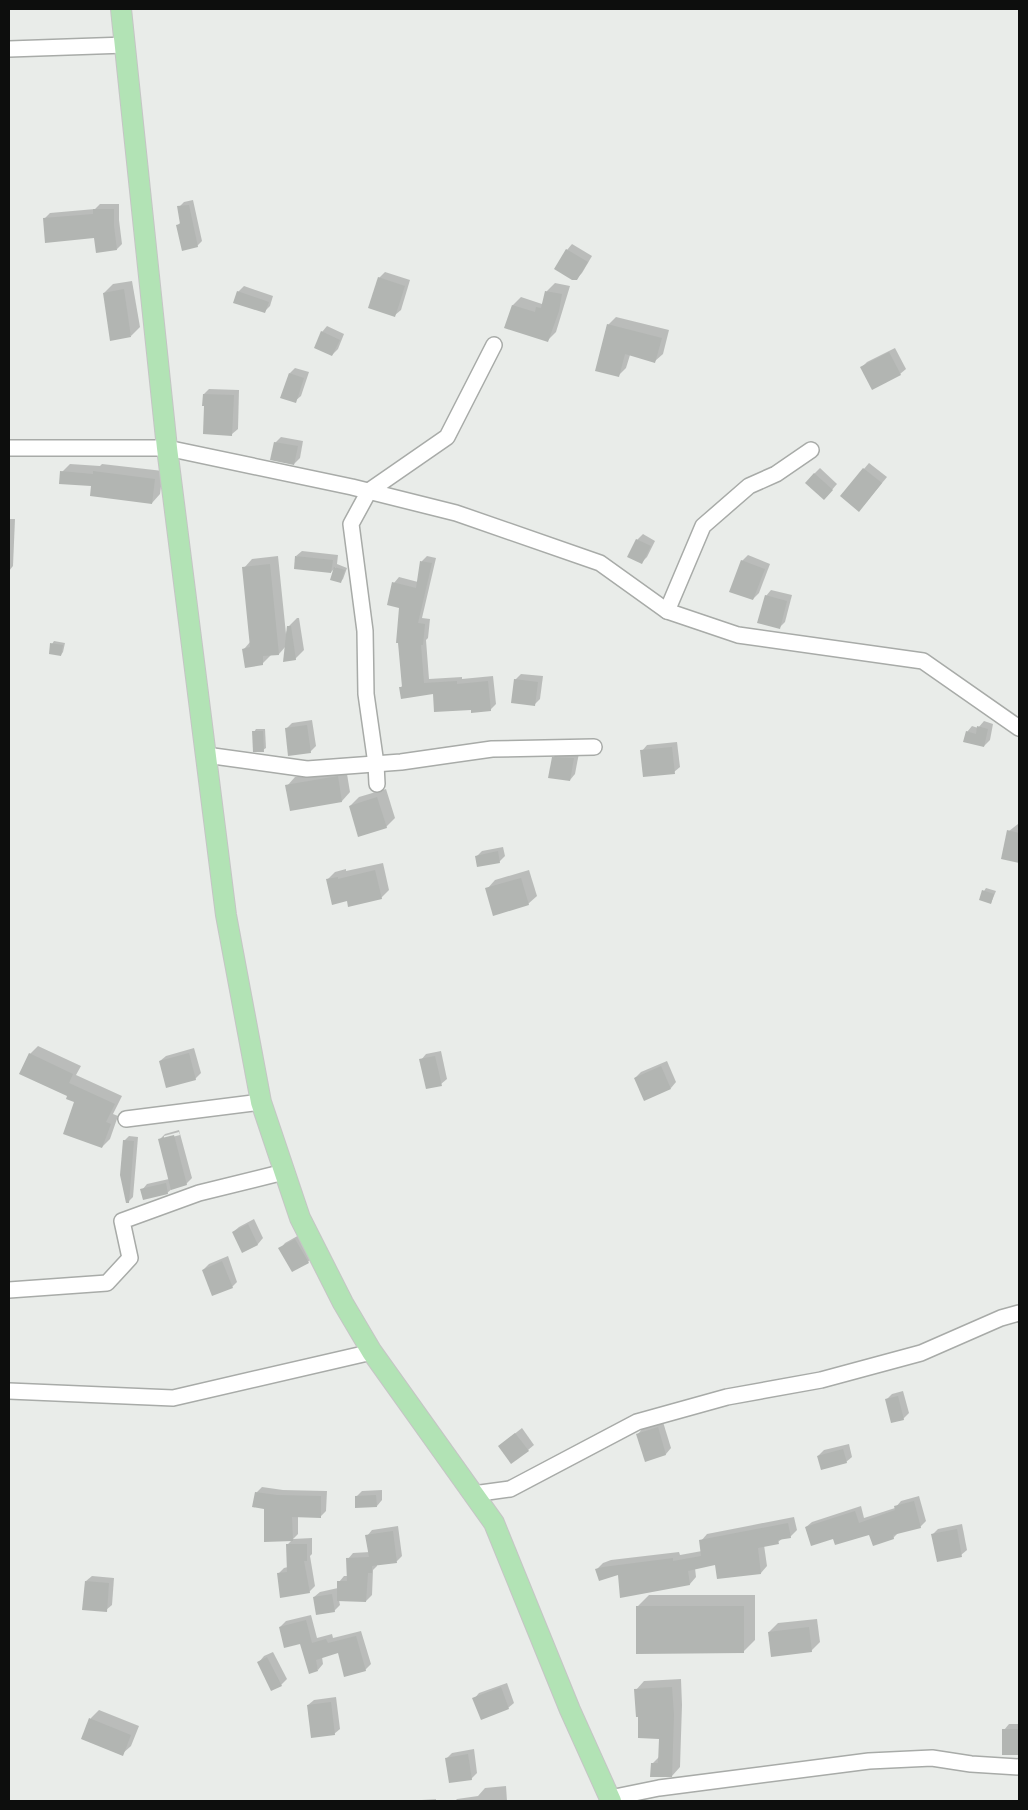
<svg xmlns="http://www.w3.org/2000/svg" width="1028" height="1810" viewBox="0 0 1028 1810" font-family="Barlow,sans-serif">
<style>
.shadow{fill:#0003;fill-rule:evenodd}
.building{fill:#b2b5b2}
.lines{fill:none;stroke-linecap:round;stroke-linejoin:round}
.minor-casing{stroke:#a8aba8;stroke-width:18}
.major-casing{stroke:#c5c5c5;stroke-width:22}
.minor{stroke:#fff;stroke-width:15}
.major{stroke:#b2e3b5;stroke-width:20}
</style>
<rect width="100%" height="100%" fill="#e9ece9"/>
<g class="shadow">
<path d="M193,200L202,241L197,246L177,226L181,222L179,207L184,202Z"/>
<path d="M100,204H119V220L122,244L117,249L95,237L44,219L50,213L95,209Z"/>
<path d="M572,244L592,256L582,273L576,279L567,250Z"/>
<path d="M385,272L410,280L401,310L395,315L379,278Z"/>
<path d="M132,281L140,327L131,336L104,293L113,284Z"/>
<path d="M555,283L570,286L556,332L548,340L506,327L513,305L521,297L542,304L544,301L547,291Z"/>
<path d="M244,286L273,296L270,306L264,312L238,292Z"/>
<path d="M616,317L669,330L663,354L655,361L630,355L626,368L618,376L608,325Z"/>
<path d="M327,326L344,334L338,349L332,355L322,332Z"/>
<path d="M895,348L906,369L900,374L862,367L867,362Z"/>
<path d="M295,368L309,372L301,396L295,401L290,373Z"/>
<path d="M209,389L239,390L238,429L232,434L204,394Z"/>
<path d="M281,437L303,441L300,458L294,464L275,443Z"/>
<path d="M869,463L887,477L864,505L841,496Z"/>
<path d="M70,464L100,466L102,464L163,471L160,494L152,503L93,485L62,472Z"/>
<path d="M820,468L837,484L824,499L814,474Z"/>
<path d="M9,519H15L13,566L9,571Z"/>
<path d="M643,534L655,541L647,557L641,563L637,540Z"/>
<path d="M302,551L338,555L337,564L347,568L343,579L340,582L332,579L336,567L331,572L296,556Z"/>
<path d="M748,555L770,564L759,593L753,599L742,561Z"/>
<path d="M278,556L286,634L288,627L297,618H299L304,650L295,659L286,646L279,654L271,655L262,664L244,649L251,641L244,568L252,559Z"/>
<path d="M427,556L436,558L422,618L430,619L428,638L426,640L429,679L462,677V679L493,676L496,704L490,710L472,709L434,692L400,688L403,685L400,607L394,583L399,577L418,582L422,561Z"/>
<path d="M771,590L792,595L785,622L780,627L766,596Z"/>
<path d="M54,641L65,643L63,652L61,655L52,644Z"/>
<path d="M521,674L543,676L540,699L535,704L515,680Z"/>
<path d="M312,720L316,746L310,752L286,729L292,723Z"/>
<path d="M984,721L993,724L990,740L984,746L967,732L972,726L978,728Z"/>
<path d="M256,729H265L266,748L263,750L254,732Z"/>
<path d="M677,742L680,767L674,772L642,751L647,745Z"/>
<path d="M558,752L579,753L575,774L570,780L553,758Z"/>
<path d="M346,768L350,792L342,801L287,786L295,777Z"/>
<path d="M386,789L395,818L386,827L350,806L359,797Z"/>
<path d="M1018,824H1019V862L1002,858L1009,831Z"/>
<path d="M503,847L505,856L499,862L476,857L482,851Z"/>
<path d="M383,863L389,890L381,898L348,900L327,880L335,872L346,869V871Z"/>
<path d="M529,870L537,896L528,904L487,889L495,880Z"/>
<path d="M986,888L996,891L991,903L984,891Z"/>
<path d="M38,1046L81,1066L76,1075L122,1096L113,1114L118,1116L110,1139L102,1147L76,1102L30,1054Z"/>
<path d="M194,1048L201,1073L195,1079L160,1061L166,1056Z"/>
<path d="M441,1051L447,1079L441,1084L421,1060L426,1054Z"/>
<path d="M667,1061L676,1082L671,1088L635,1078L641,1072Z"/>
<path d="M179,1130L192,1178L186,1184L173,1188L167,1193L142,1190L147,1184L169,1179L159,1140L165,1134ZM179,1132L180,1135L164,1139V1136Z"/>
<path d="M129,1136L138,1137L133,1197L128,1202L124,1141Z"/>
<path d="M254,1219L263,1238L258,1244L243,1251L233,1232L239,1227Z"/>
<path d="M301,1234L313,1256L308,1262L280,1249L285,1243Z"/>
<path d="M228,1256L237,1282L232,1287L203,1270L209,1264Z"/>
<path d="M903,1391L909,1413L903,1419L886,1400L892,1394Z"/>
<path d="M663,1422L671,1448L666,1454L646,1460L638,1434L643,1428Z"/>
<path d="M522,1428L534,1445L528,1450L499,1446Z"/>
<path d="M849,1444L852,1457L846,1462L818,1456L824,1450Z"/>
<path d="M262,1487L283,1490L327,1491L326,1511L321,1516H298V1534L293,1539L312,1538V1554L310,1556L315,1586L309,1592L278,1574L284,1568L288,1567L287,1545L292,1540L265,1508L256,1493Z"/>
<path d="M382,1490V1500L377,1506L356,1497L362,1491Z"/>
<path d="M919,1496L926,1521L920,1527L898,1533L893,1538L870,1534L834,1537L806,1527L812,1522L861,1506L864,1518L895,1508L901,1501Z"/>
<path d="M794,1517L797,1530L790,1537L783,1538L778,1542L764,1545L767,1566L761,1573L716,1564L695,1568L696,1577L690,1584L596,1570L603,1563L611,1560L679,1552L680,1555L702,1551L701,1541L707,1534Z"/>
<path d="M962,1524L967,1550L961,1555L933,1534L938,1529Z"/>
<path d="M398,1526L402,1556L397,1561L377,1564V1566L373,1570L372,1595L366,1601L339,1600L340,1605L334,1611L314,1597L320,1592L338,1588L339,1582L344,1576H348V1559L353,1553L370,1552L367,1536L372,1530Z"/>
<path d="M92,1576L114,1578L112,1605L106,1610L86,1581Z"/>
<path d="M649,1595H755V1640L743,1652L637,1607Z"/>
<path d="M311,1615L317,1638L332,1634L333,1638L361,1631L371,1664L365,1670L339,1652L322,1657L323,1664L318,1670L301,1642L280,1627L286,1621Z"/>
<path d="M817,1619L820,1642L811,1651L769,1632L778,1623Z"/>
<path d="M273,1652L287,1679L281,1685L259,1662L264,1656Z"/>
<path d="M681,1679L682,1705L680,1767L672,1776L652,1764L660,1756V1737L636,1690L644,1681Z"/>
<path d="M507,1683L514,1703L508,1708L474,1699L479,1693Z"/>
<path d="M336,1697L340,1729L334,1734L308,1705L314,1700Z"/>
<path d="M99,1710L139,1726L131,1746L122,1754L82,1738L91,1718Z"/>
<path d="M1009,1724H1019V1754H1003L1004,1730Z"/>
<path d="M474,1749L477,1773L471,1779L447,1758L452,1753Z"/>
<path d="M506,1786L507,1801H455L457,1799L478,1796L485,1788Z"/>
<path d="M436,1799V1801H407Z"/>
</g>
<g class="building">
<path d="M189,205L198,247L182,251L176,225L180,224L177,206Z"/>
<path d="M93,209H114V226L117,250L96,253L94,238L45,243L43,218L93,214Z"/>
<path d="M566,249L588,262L577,280H572L554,269Z"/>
<path d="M378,277L405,286L395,317L368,308Z"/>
<path d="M124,289L131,337L110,341L103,293Z"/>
<path d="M237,291L269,302L265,313L233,303Z"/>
<path d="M545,291L562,294L559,311L548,342L504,328L512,305L535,312L536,307L541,308Z"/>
<path d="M607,324L662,338L655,363L625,354L619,377L595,371Z"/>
<path d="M321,331L340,340L332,356L314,348Z"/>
<path d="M889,352L901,375L872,390L860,367Z"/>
<path d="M289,373L304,378L296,403L280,398Z"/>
<path d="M203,394L234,395L232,436L203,434L204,406H202Z"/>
<path d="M274,442L298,446L294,465L270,460Z"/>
<path d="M863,468L882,483L859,512L840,496Z"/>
<path d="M60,471L93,474V471L155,479L152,504L90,496L91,486L59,484Z"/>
<path d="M814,473L833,490L824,500L805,483Z"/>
<path d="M636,539L651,546L642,564L627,557Z"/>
<path d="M295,556L333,560L331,573L294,569Z"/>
<path d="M741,560L765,569L753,600L729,592Z"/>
<path d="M420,561L432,563L418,623L425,624L423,645H421L424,683L457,681V684L488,681L491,711L471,713V710L434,712L433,694L401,699L399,687H402L398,643H396L399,608L387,605L392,582L416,588Z"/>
<path d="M270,564L279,655L263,656V665L245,668L242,649L250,647L242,567Z"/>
<path d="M334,567L345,570L341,583L330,580Z"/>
<path d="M765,595L787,601L780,629L757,623Z"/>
<path d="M287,626H291L296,660L283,662Z"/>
<path d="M50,643L63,645L61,656L49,654Z"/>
<path d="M514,679L538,682L535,706L511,703Z"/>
<path d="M307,725L311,753L288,756L285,728Z"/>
<path d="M977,726L988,729L984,747L963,742L966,731L976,734Z"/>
<path d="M252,731H263L264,752H253Z"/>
<path d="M672,747L675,774L643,777L640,750Z"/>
<path d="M552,757L574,758L570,781L548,778Z"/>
<path d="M338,776L342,802L290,811L285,785Z"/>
<path d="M377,797L387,828L358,837L349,806Z"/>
<path d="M1007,830L1019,833V863L1001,859Z"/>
<path d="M498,851L500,863L477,867L475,856Z"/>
<path d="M375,870L382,899L348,907L347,901L332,905L326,879L338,877V879Z"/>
<path d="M521,878L529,905L493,916L485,888Z"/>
<path d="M982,890L994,894L991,904L979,900Z"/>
<path d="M29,1053L73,1074L69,1083L115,1104L106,1122L111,1124L102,1148L63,1134L74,1102L66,1099L67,1096L19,1074Z"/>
<path d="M189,1053L196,1080L166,1088L159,1061Z"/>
<path d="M435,1056L442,1086L426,1089L419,1059Z"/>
<path d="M661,1066L671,1089L644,1101L634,1078Z"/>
<path d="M174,1135L187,1185L171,1190L158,1139Z"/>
<path d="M123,1140L134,1141L129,1203H126L120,1175Z"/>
<path d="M166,1183L168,1194L143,1200L140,1189Z"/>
<path d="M248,1224L258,1245L242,1253L232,1232Z"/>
<path d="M295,1239L309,1263L292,1272L278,1248Z"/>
<path d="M222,1261L233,1288L212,1296L202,1270Z"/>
<path d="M898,1396L904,1420L891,1423L885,1399Z"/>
<path d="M658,1427L666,1455L645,1462L636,1434Z"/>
<path d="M515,1433L529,1451L511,1464L498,1446Z"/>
<path d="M843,1449L847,1463L821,1470L817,1456Z"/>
<path d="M255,1492L277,1495L321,1496V1518L292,1517L293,1541L264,1542V1509L252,1507Z"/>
<path d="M376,1495L377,1507L355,1508V1496Z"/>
<path d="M914,1501L921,1528L893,1535L894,1539L873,1546L869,1535L835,1545L833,1539L811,1546L805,1527L855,1511L859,1523L895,1510L894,1506Z"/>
<path d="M788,1523L791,1538L778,1540L779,1544L758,1548L761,1574L717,1579L715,1565L688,1571L690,1585L620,1598L618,1575L599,1581L595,1569L603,1567L673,1558V1561L701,1556L699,1540Z"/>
<path d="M957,1529L962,1557L937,1562L931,1534Z"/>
<path d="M393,1531L397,1563L372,1566V1573H368L366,1602L337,1601V1581H347L346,1558L369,1557L365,1535Z"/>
<path d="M286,1544H307V1561H304L310,1593L280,1598L277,1573L287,1572Z"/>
<path d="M85,1581L109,1583L107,1612L82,1610Z"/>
<path d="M332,1594L335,1612L316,1615L313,1597Z"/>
<path d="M636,1606H744V1653L636,1654Z"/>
<path d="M306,1620L312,1643L326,1639L328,1643L356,1636L366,1671L344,1677L338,1653L316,1660L318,1671L309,1674L300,1644L284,1648L279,1627Z"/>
<path d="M809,1627L812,1652L771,1657L768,1632Z"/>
<path d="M267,1657L282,1686L271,1691L257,1662Z"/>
<path d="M501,1687L509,1709L481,1720L472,1698Z"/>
<path d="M672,1687L674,1715L672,1777H650L651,1763H658L659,1739L638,1738V1717H636L634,1689Z"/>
<path d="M331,1702L335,1735L311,1738L307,1705Z"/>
<path d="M89,1718L131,1735L123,1756L81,1739Z"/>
<rect x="1002" y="1729" width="17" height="26"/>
<path d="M468,1754L472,1780L449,1783L445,1758Z"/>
</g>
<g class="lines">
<defs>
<g id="minor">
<path d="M9,49L126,45"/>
<path d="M9,448H167L352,487L456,513L600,563L667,611L738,635L923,661L1019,728"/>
<path d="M667,611L703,526L749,486L776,474L811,450"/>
<path d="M206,755L307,769L401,762L492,749L594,747"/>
<path d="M377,784L376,764L366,694L365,631L351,524L369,491L447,437L494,345"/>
<path d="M126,1119L261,1102"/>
<path d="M9,1290L107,1283L130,1258L122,1221L199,1193L284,1172"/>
<path d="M9,1391L173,1398L372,1352"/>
<path d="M473,1494L510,1489L637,1422L727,1397L821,1380L921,1353L1001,1318L1019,1313"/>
<path d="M610,1798L659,1788L869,1761L932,1758L971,1764L1019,1767"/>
</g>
<path id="major" d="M121,9L167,448L226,915L261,1102L300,1218L343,1303L372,1352L494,1523L570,1710L611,1801"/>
</defs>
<use href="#minor" class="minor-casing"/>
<use href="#major" class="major-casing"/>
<use href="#minor" class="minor"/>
<use href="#major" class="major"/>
</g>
<rect width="1028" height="1810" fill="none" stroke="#0d0e0d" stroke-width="20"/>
</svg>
